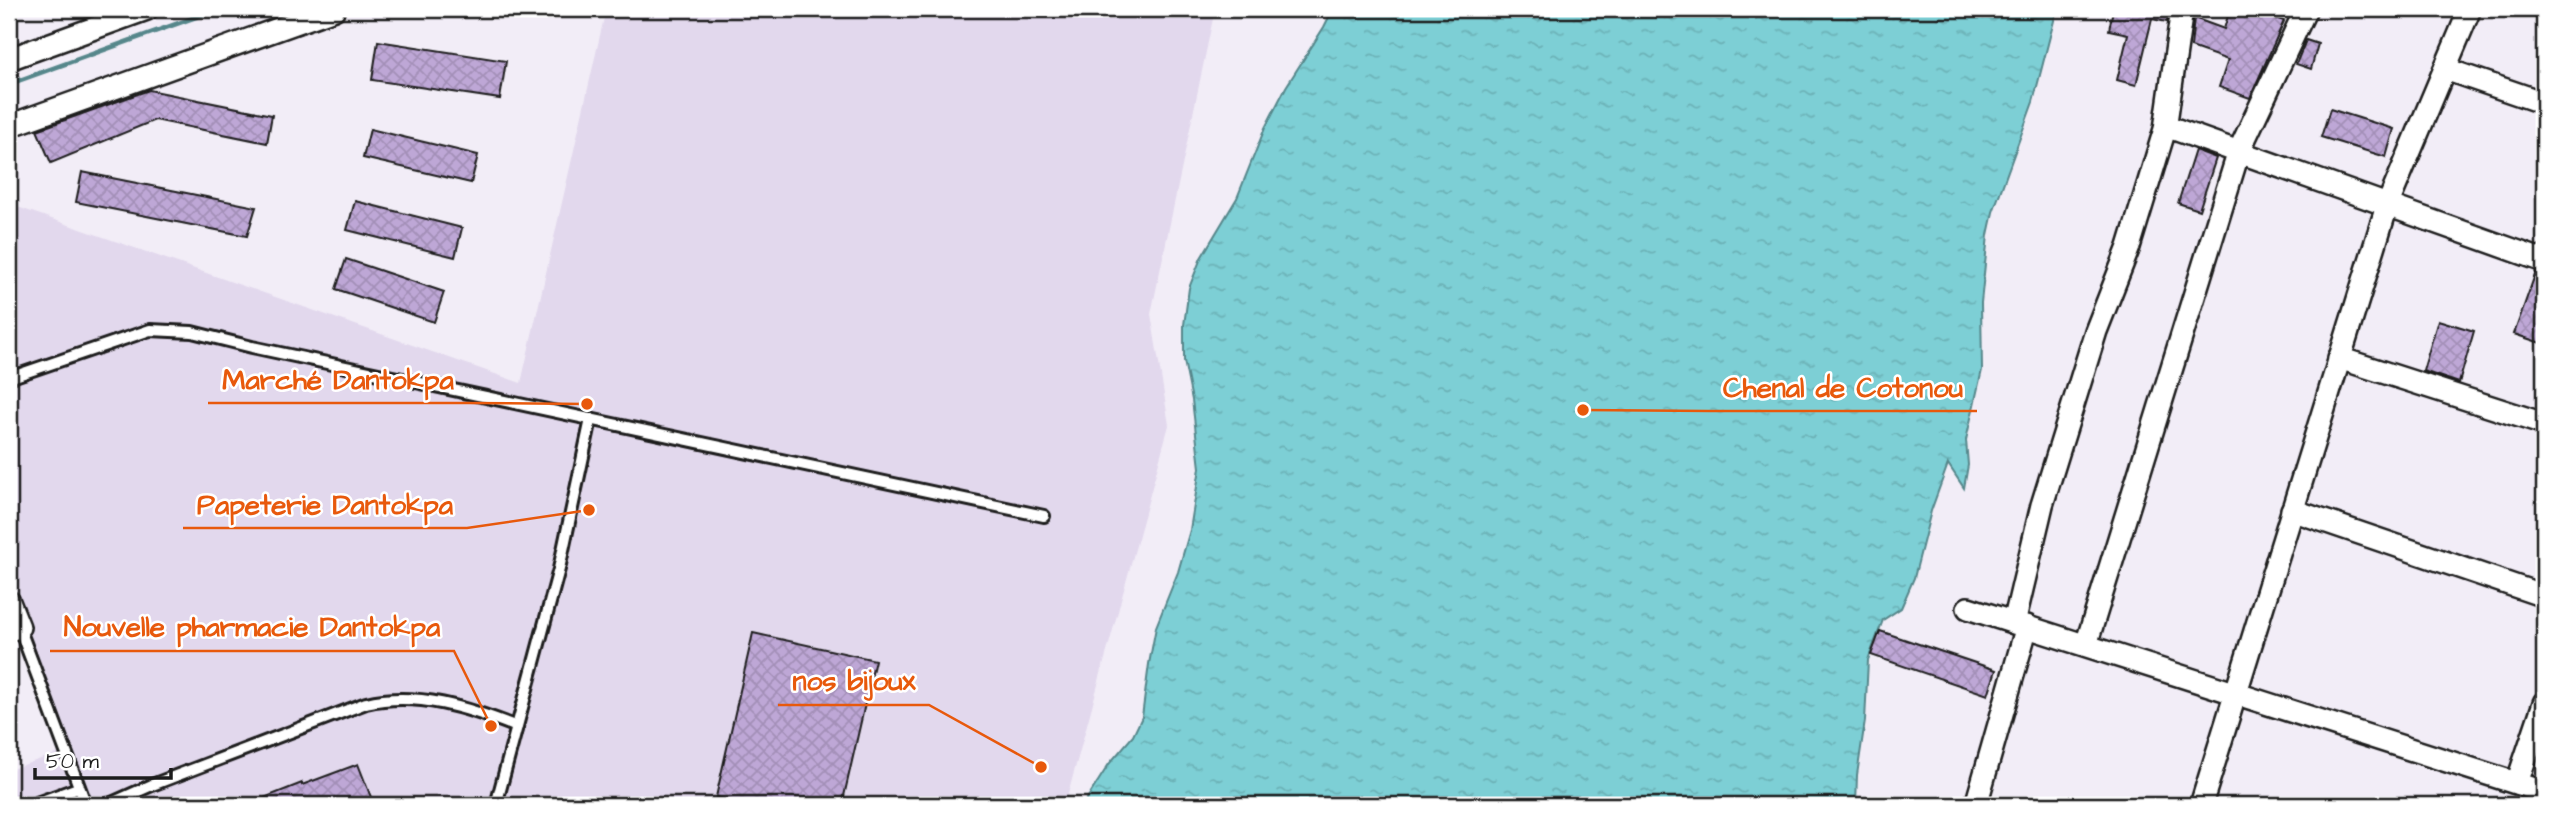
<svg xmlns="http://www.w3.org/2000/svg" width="2553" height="814" viewBox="0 0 2553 814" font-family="'Architects Daughter',sans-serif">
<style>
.built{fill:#e2d8ed}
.water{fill:url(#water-ripples);stroke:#56878b;stroke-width:2}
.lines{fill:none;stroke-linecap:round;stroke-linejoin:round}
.stream{stroke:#56878b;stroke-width:5}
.building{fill:url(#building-cross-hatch);stroke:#1c1c1c;stroke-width:2}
.service-casing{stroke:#1c1c1c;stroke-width:16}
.minor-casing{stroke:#1c1c1c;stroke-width:26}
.service{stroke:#fff;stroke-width:10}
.minor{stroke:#fff;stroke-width:21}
.leader{fill:none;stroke:#e8590c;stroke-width:2.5}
.callout-dot{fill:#e8590c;stroke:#fff;stroke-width:2.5}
.callout-label{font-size:28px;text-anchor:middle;font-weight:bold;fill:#e8590c;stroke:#fff;stroke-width:5;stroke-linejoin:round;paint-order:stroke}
</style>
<defs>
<pattern id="water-ripples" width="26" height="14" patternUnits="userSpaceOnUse" patternTransform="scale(1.75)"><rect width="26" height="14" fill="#7dcfd5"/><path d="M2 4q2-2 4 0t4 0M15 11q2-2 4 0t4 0" fill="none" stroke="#6bb1b6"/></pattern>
<pattern id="building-cross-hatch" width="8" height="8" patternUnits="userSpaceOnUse" patternTransform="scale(1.75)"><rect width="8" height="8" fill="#bea7d6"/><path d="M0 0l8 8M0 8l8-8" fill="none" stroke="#a38fb7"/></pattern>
</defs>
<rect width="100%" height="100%" fill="#f2edf7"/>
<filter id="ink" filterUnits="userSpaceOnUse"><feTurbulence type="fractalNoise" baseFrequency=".0143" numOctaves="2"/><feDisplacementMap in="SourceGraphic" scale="14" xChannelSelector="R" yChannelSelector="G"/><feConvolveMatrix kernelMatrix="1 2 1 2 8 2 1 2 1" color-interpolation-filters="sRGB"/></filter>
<g filter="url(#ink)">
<path class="built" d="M606,9H1215L1151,314L1169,425L1065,805H9V770L61,752L9,613V204L521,383Z"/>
<path class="water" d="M1333,9H2057L2033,102L1993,212L1988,235L1981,303L1982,370L1966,440L1968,465L1964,488L1948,464L1931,511L1914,578L1901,608L1883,620L1868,660L1865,721L1857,775L1856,805H1083L1109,764L1133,736L1142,717L1149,664L1156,627L1178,572L1190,530L1200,468L1192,400L1184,361V325L1189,288L1201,258L1237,198L1265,128L1286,87L1324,27Z"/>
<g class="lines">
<path class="stream" d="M9,84L218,9"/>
</g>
<g class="building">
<path d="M2113,9H2169L2167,22L2152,19L2136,85L2117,80L2128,34L2109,30Z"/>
<path d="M2230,9H2248L2284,21L2250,98L2219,87L2228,60L2191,47L2194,18L2224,29Z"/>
<path d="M2306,40L2318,44L2311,69L2296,64Z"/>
<path d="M378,41L506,61L500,99L372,80Z"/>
<path d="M149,90L272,115L267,143L155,120L51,163L37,130Z"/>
<path d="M2330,109L2394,129L2386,157L2321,137Z"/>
<path d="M370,129L478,155L471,183L363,158Z"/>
<path d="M2195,150L2216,158L2199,210L2178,203Z"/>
<path d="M82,172L256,207L247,236L76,202Z"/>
<path d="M355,201L462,228L455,257L347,230Z"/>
<path d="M346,259L444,292L434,322L336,289Z"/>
<path d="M2536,272L2544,274V344L2514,334Z"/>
<path d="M2438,320L2474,331L2459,383L2423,371Z"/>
<path d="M1880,631L1996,670L1988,695L1871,655Z"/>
<path d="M753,633L875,660L842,805H751L716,797Z"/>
<path d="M358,764L374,805H246L302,783V785Z"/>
</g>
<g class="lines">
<defs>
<g id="service">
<path d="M9,378L150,330L192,332L252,347L1044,516"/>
<path d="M19,627L86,805"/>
<path d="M31,805L78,788"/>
<path d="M107,805L152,785L366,703C417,691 469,708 517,727"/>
<path d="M496,805L559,569L591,419"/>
</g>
<g id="minor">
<path d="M9,59L147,9"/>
<path d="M2445,69L2544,103"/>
<path d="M9,126L334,9"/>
<path d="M2166,126L2544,261"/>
<path d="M2339,358L2544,424"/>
<path d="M2292,510L2544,596"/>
<path d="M9,602L19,627L9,630"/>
<path d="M1968,608L2544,792"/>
<path d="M2014,623L2042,505L2096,331L2129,247L2165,129L2182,9"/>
<path d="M2086,645L2239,151L2306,9"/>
<path d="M2517,783L2544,703"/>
<path d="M1976,805L2027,626"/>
<path d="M2201,805L2387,206L2470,9"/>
</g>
</defs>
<use href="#service" class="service-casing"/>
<use href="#minor" class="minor-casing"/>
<use href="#service" class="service"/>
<use href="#minor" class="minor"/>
</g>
</g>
<path class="leader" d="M587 404L468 403H208M1583 410L1709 411H1977M589 510L467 528H183M491 726L454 651H50M1041 767L929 705H778"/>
<g class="callout-dot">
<circle cx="587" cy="404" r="7"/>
<circle cx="1583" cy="410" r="7"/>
<circle cx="589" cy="510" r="7"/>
<circle cx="491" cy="726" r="7"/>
<circle cx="1041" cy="767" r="7"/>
</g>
<g class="callout-label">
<text x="338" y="389">Marché Dantokpa</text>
<text x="1843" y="397">Chenal de Cotonou</text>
<text x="325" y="514">Papeterie Dantokpa</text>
<text x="252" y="636">Nouvelle pharmacie Dantokpa</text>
<text x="854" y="690">nos bijoux</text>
</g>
<rect width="2553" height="814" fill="none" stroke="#fff" stroke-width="35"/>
<rect x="18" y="18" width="2518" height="779" fill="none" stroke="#1c1c1c" stroke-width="2.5" filter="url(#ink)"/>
<path d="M35 768v10h136v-10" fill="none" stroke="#1c1c1c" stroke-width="3.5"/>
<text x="46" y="768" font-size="21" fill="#1c1c1c" stroke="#ffffff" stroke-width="5" paint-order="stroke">50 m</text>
</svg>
